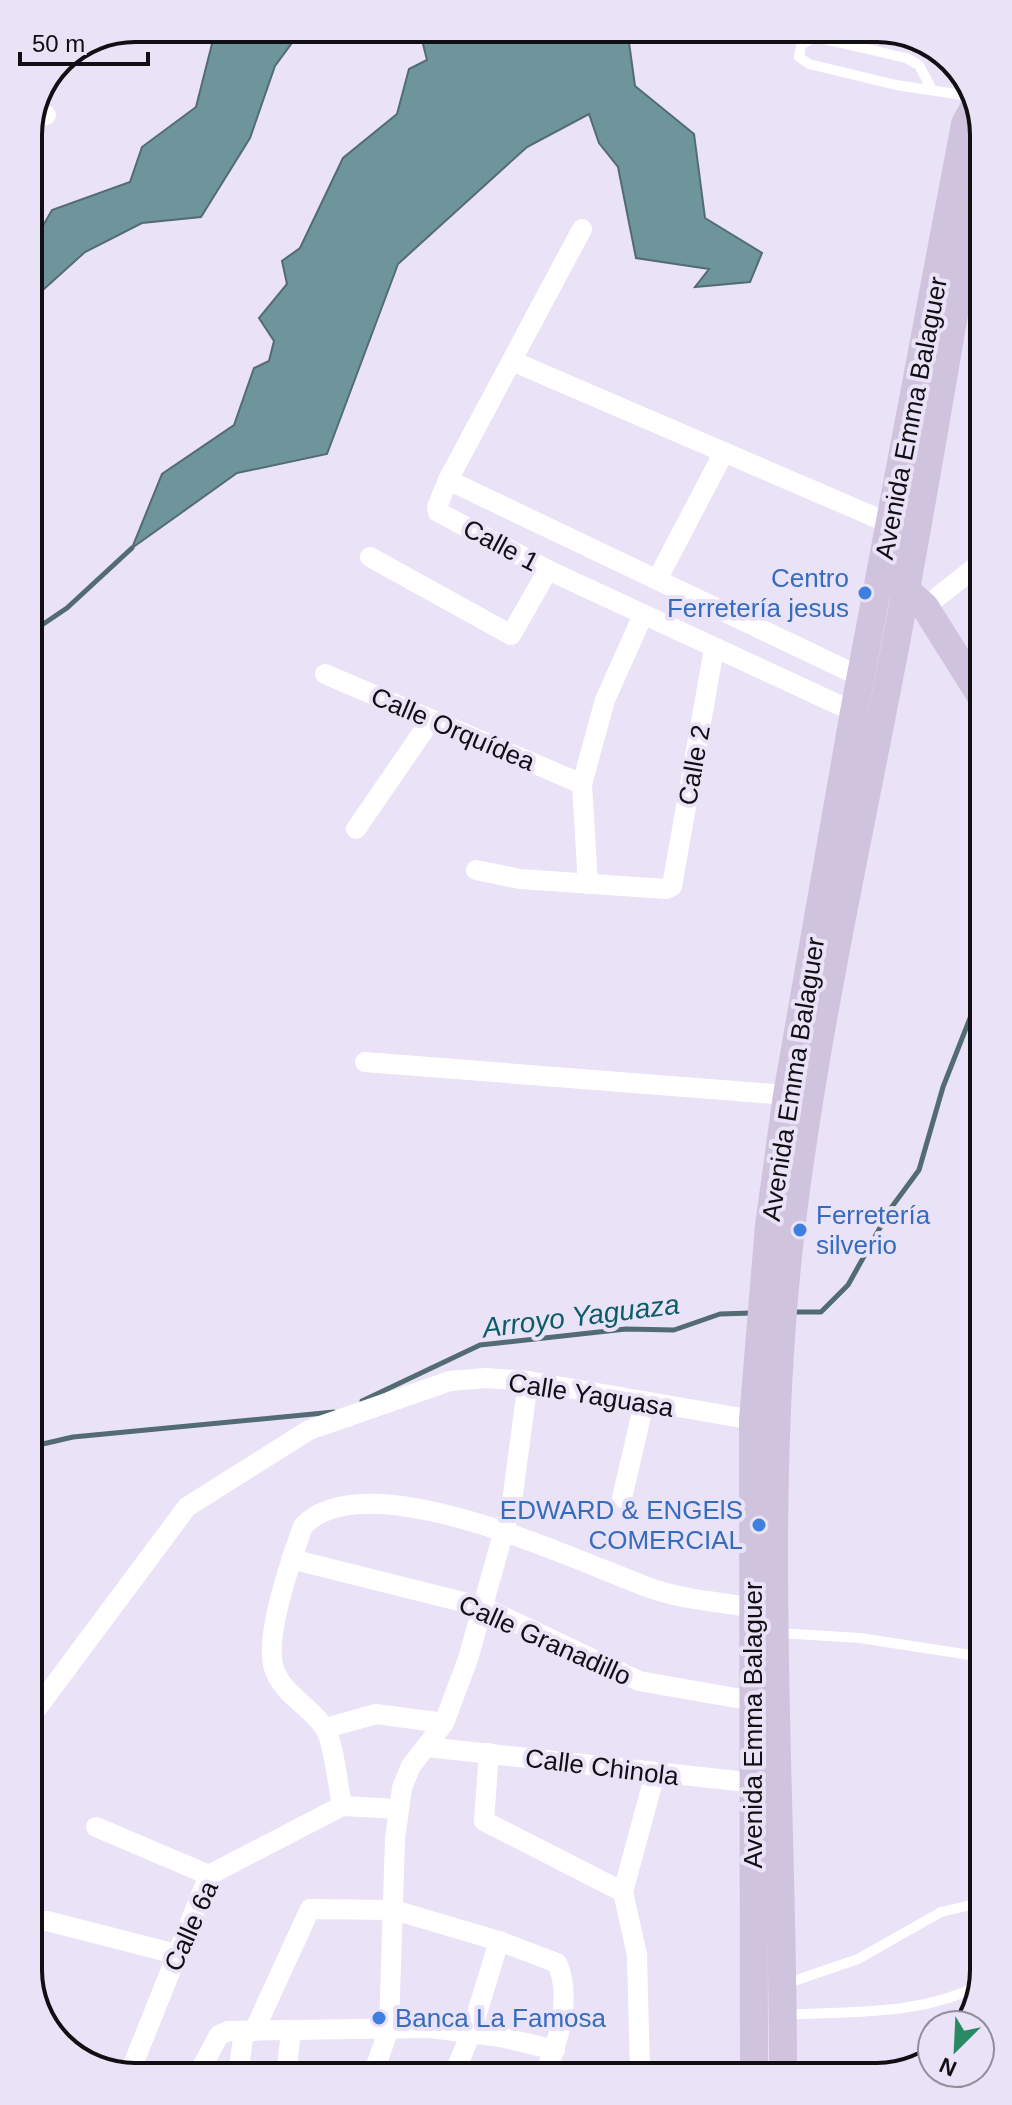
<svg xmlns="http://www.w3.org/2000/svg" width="1012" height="2105" viewBox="0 0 1012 2105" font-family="Helvetica,sans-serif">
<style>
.water{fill:#6f959c;stroke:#536c73;stroke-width:2}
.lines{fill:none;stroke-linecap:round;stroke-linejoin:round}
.stream{stroke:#536c73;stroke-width:5}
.lane{stroke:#fff;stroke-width:10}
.street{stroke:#fff;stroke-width:20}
.secondary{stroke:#d0c3dd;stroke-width:28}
.shop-dot{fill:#3f7fe0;stroke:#eae2f6;stroke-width:3}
.labels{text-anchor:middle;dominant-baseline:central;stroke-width:8;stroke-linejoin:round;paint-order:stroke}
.street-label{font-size:26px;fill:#110e14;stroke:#eae2f6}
.shop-label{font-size:26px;fill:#366cbe;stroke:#eae2f6;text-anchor:end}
.water-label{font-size:28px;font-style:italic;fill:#0a5d68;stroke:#eae2f6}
.rim{fill:none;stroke:#110e14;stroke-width:4}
</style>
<rect width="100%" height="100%" fill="#eae2f6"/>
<g class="water">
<path d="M216,28H303L275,66L250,138L201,217L142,223L85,252L43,290L29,289V250L52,210L130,182L142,147L196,107Z"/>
<path d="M419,28H627L635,86L694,134L705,218L762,253L750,282L695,287L709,269L636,258L618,167L599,143L589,114L527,147L398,264L327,454L237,473L132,548L162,474L234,425L254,368L269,361L274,341L259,318L287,284L282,261L300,248L343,158L397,114L409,69L427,60Z"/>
</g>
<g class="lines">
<g class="stream">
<path d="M30,633L67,608L132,548"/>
<path d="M794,1312H821L848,1285L891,1208L919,1170L943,1087L974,1008L980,978"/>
<path d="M362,1401L480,1345L626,1329L674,1330L720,1314L752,1313"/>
<path d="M34,1446L73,1437L334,1412"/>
</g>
<g class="lane">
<path d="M931,88L919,65L906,58L815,37L801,45L799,57L809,64L896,85L976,97"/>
<path d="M778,1633L860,1638L983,1657"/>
<path d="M785,1984L858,1959L941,1912L984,1902"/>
<path d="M785,2015C852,2011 919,2016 980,1985"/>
</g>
<g class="street">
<path d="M36,110L46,115"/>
<path d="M582,229L448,480L437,507L438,512L548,570L854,712"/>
<path d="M512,361L891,524"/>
<path d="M448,480L861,677"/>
<path d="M370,557L511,635L548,570"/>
<path d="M657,580L724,452"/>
<path d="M925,607L978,565"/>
<path d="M325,674L582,784"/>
<path d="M356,829L431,720"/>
<path d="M476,870L520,879L666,889L672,886L714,649"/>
<path d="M588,884L582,784L605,700L643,615"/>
<path d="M365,1062L787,1095"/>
<path d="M622,1498L644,1403"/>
<path d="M291,1559L483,1607L639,1681L753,1701"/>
<path d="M35,1711L187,1507L309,1430L450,1381L486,1378L528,1381L753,1420"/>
<path d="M326,1728L376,1714L444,1723"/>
<path d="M427,1747L765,1784"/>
<path d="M489,1753L484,1821L623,1892"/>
<path d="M342,1806C338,1787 334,1741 324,1727C311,1707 284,1695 275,1671C262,1640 292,1558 303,1526C368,1459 577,1562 653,1589C685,1600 722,1602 755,1608"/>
<path d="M96,1827L209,1875"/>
<path d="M47,1921L176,1954"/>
<path d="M254,2031L310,1909L394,1910L499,1941L557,1963C572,1996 559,2041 545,2073"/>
<path d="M640,2072L637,1955L623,1892L655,1774"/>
<path d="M373,2074L389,2029L395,1839L402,1788L411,1766L444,1723L468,1659L512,1502L528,1381"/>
<path d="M454,2074L471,2033L499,1941"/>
<path d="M286,2075L291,2031"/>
<path d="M197,2076L219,2035L228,2031L431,2028L501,2037L555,2050"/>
<path d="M238,2076L244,2031"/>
<path d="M128,2077L209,1875L342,1806L398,1809"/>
</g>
<g class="secondary">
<path d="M896,581L925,607L979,693"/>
<path d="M783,2070C783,1790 758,1508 791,1229C814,1039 856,851 892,663C923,504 949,343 976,183"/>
<path d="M754,2071L753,1420L769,1226L787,1095L854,712L965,124L976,104"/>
</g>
</g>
<g class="shop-dot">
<circle cx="865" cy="593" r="8"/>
<circle cx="800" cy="1230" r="8"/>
<circle cx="759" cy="1525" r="8"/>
<circle cx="379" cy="2018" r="8"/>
</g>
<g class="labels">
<g class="street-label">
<text transform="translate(911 418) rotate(-79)">Avenida Emma Balaguer</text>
<text transform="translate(501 545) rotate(28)">Calle 1</text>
<text transform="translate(453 729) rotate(23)">Calle Orquídea</text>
<text transform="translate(694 765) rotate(-80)">Calle 2</text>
<text transform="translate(793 1079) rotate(-81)">Avenida Emma Balaguer</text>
<text transform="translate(591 1395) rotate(9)">Calle Yaguasa</text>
<text transform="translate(545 1640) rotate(24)">Calle Granadillo</text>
<text transform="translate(753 1725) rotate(-90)">Avenida Emma Balaguer</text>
<text transform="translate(602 1767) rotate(7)">Calle Chinola</text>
<text transform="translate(191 1926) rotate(-66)">Calle 6a</text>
</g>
<g class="shop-label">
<text x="849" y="578">Centro<tspan x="849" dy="30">Ferretería jesus</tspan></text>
<text x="816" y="1215" text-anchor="start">Ferretería<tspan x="816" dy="30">silverio</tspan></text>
<text x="743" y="1510">EDWARD &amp; ENGElS<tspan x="743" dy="30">COMERCIAL</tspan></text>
<text x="395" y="2018" text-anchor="start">Banca La Famosa</text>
</g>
<g class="water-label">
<text transform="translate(581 1316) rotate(-7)">Arroyo Yaguaza</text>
</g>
</g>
<path d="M0 0H1012V2105H0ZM135 42H877A93 93 0 0 1 970 135V1970A93 93 0 0 1 877 2063H135A93 93 0 0 1 42 1970V135A93 93 0 0 1 135 42Z" fill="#eae2f6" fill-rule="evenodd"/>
<path class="rim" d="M135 42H877A93 93 0 0 1 970 135V1970A93 93 0 0 1 877 2063H135A93 93 0 0 1 42 1970V135A93 93 0 0 1 135 42Z"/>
<g transform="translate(956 2049) rotate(204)"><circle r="38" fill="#eae2f6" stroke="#938d9c" stroke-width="2"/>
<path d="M0-6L14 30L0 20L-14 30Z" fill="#288a63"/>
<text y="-12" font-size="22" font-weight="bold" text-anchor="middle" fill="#110e14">N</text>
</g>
<path d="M20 52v12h128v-12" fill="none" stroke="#110e14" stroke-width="4"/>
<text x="32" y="52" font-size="24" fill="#110e14" stroke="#eae2f6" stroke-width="6" paint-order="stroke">50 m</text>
</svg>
